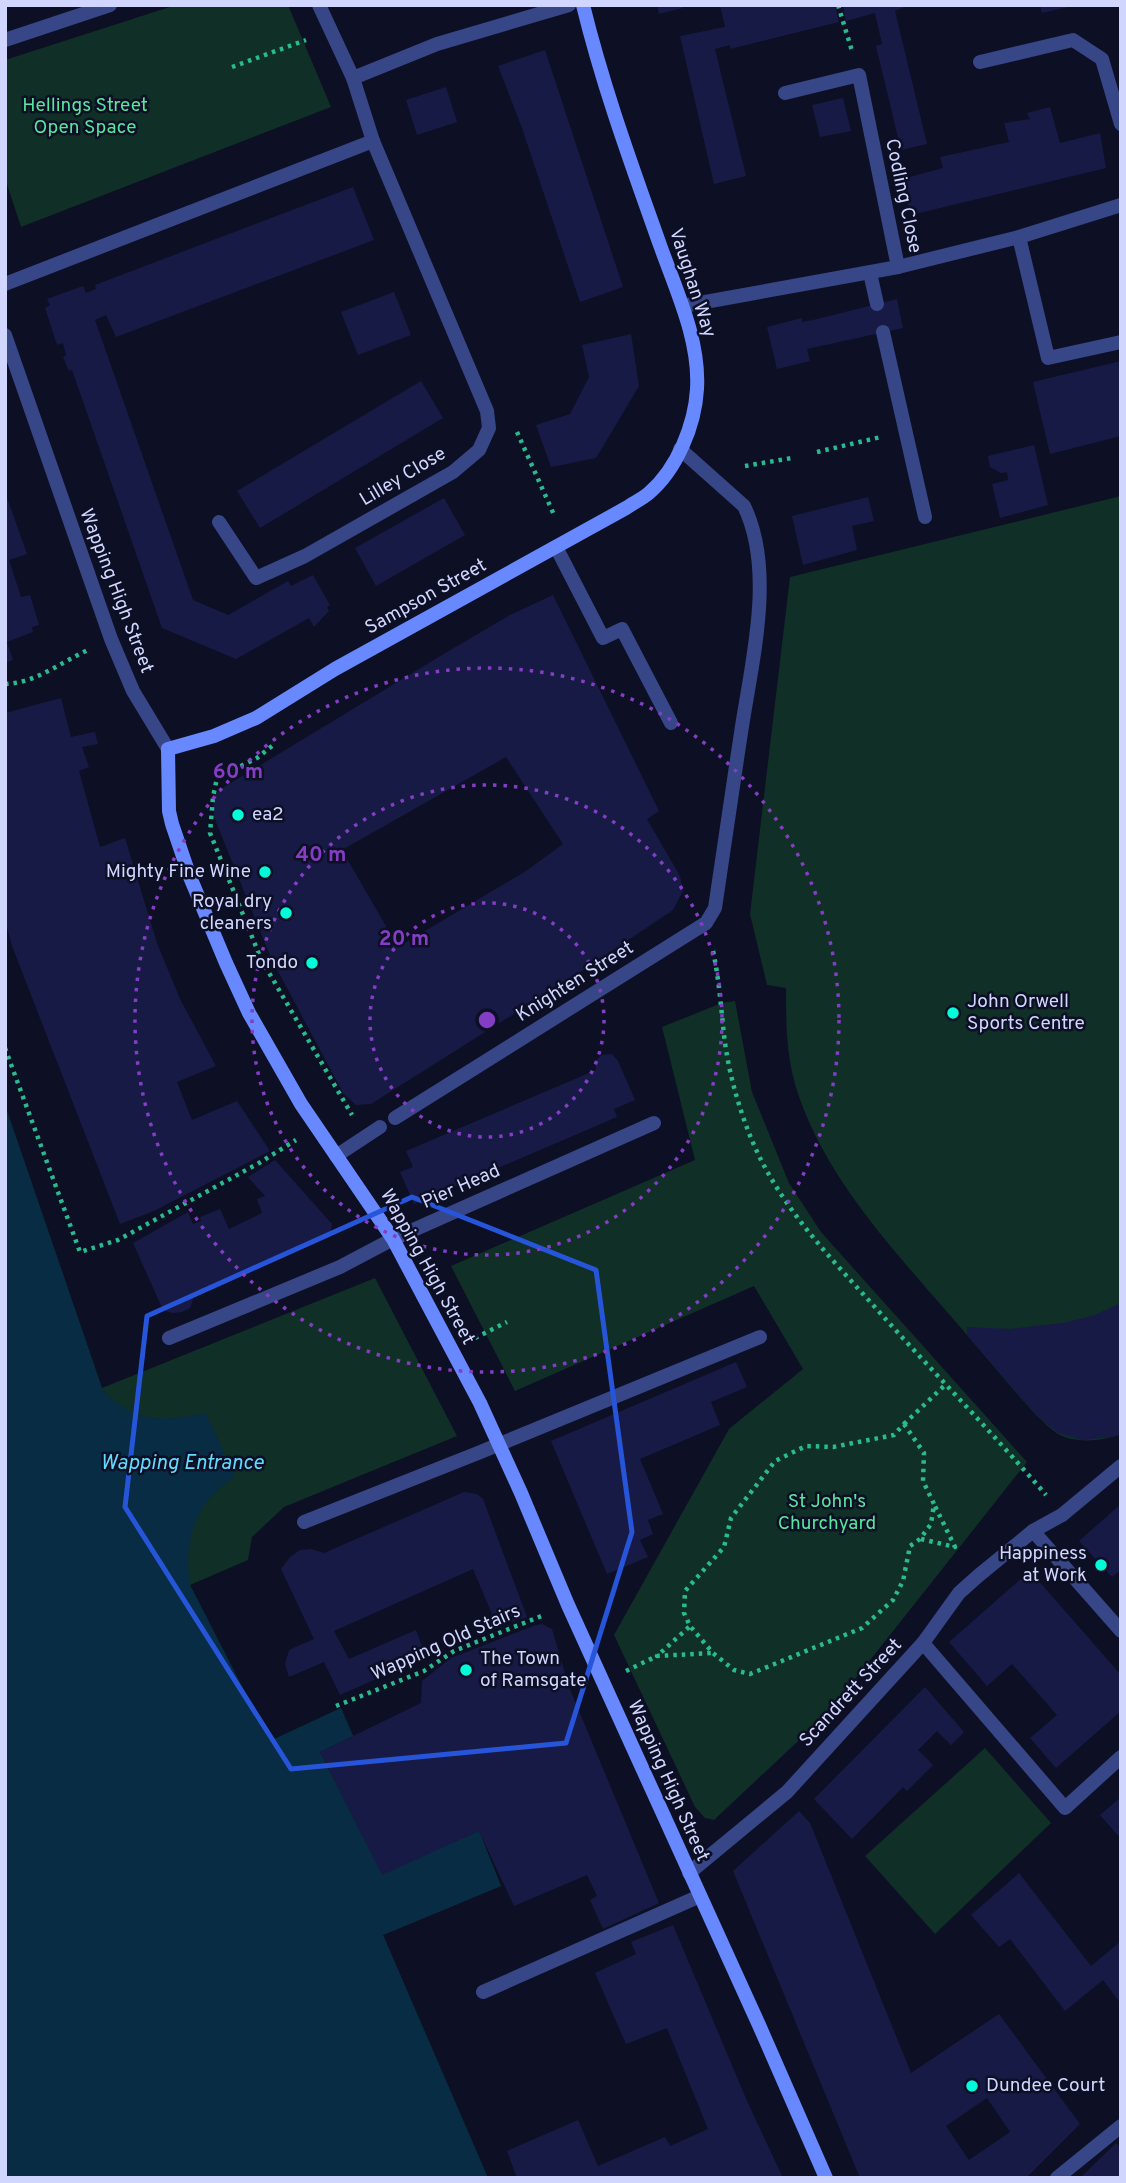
<svg xmlns="http://www.w3.org/2000/svg" width="1126" height="2183" viewBox="0 0 1126 2183" font-family="Overpass,sans-serif">
<style>
.green{fill:#102f26}
.water{fill:#072c43}
.building{fill:#181a46;fill-rule:evenodd}
.lines{fill:none;stroke-linecap:round;stroke-linejoin:round}
.path{stroke:#29bb8f;stroke-width:4.5;stroke-dasharray:3.5 5;stroke-linecap:butt}
.lane{stroke:#364686;stroke-width:14}
.street{stroke:#364686;stroke-width:14}
.secondary{stroke:#6888ff;stroke-width:14}
.marked{fill:none;stroke:#2655da;stroke-width:5;stroke-linejoin:round}
.ring{fill:none;stroke:#843dc5;stroke-width:3.5;stroke-dasharray:3.5 7}
.poi-dot{fill:#00fcd8;stroke:#0d0f24;stroke-width:2.5}
.labels{text-anchor:middle;dominant-baseline:central;stroke-width:5;stroke-linejoin:round;paint-order:stroke}
.park-label{font-size:19px;fill:#57e59f;stroke:#0d0f24}
.street-label{font-size:19px;fill:#d1d6ff;stroke:#0d0f24}
.poi-label{font-size:19px;fill:#d1d6ff;stroke:#0d0f24;text-anchor:start}
.water-label{font-size:21px;font-style:italic;fill:#5fdbff;stroke:#0d0f24}
.centre{fill:#843dc5;stroke:#0d0f24;stroke-width:3.5}
.ring-label{font-size:21px;text-anchor:middle;font-weight:bold;fill:#843dc5;stroke:#0d0f24;stroke-width:5;stroke-linejoin:round;paint-order:stroke}
</style>
<rect width="100%" height="100%" fill="#0d0f24"/>
<g class="green">
<path d="M176,5H288L331,107L21,227L5,178V60Z"/>
<path d="M1121,496V1434C1103,1441 1076,1444 1058,1434C1050,1429 1043,1421 1036,1415C1006,1382 978,1347 948,1313C889,1245 821,1172 795,1084C786,1052 786,1021 786,988L767,985L750,914L790,577Z"/>
<path d="M735,1001L752,1092L789,1183L821,1232L1027,1462L829,1712L714,1820L705,1818L695,1807L614,1635L729,1429L803,1369L754,1286L515,1391L451,1266L695,1160L662,1027L722,1003Z"/>
<path d="M5,1105L102,1388L375,1278L457,1436L284,1507L252,1537L248,1560L190,1585L270,1741L341,1708L353,1736L320,1752L382,1874L479,1831L501,1886L383,1935L488,2178L333,2089Z"/>
<path d="M985,1748L1051,1823L935,1934L865,1856Z"/>
</g>
<path class="water" d="M5,1105L102,1388C133,1424 163,1422 206,1413L235,1477C195,1501 183,1540 190,1585L270,1741L341,1708L353,1736L320,1752L382,1874L479,1831L501,1886L383,1935L488,2178H5Z"/>
<g class="building">
<path d="M657,5H682L683,8L659,14Z"/>
<path d="M720,5H835L839,22L730,49V45L715,49L746,176L714,184L680,36L725,27Z"/>
<path d="M843,5H909L895,11L927,144L901,150L876,46L882,44L875,13L846,21Z"/>
<path d="M1040,5H1073V6L1042,13Z"/>
<path d="M545,50L623,287L580,302L522,128L498,66Z"/>
<path d="M446,87L457,122L417,135L406,100Z"/>
<path d="M843,98L851,131L820,137L812,105Z"/>
<path d="M1050,107L1060,143L1100,133L1106,168L911,215L902,179L943,168L940,157L1009,142L1004,123L1030,119L1027,113Z"/>
<path d="M353,187L374,240L116,337L106,315L95,320L193,600L228,615L288,581L291,586L313,575L330,605L327,607L329,611L314,627L309,618L236,659L162,628L72,370L69,371L63,357L66,355L63,343L57,345L45,308L50,305L47,299L83,286L86,293L96,289L95,285Z"/>
<path d="M394,292L411,335L358,355L341,312Z"/>
<path d="M897,299L903,328L807,349L810,361L777,369L767,327L802,318V322L813,320Z"/>
<path d="M631,334L639,386L596,458L551,467L536,425L570,414L589,377L582,345Z"/>
<path d="M1121,361V436L1050,454L1033,382Z"/>
<path d="M421,381L443,418L260,528L237,491Z"/>
<path d="M1034,445L1048,505L1000,518L992,484L1008,480L1007,472L1001,473L990,467L988,456Z"/>
<path d="M5,492L27,554L9,560L21,597L30,595L39,625L32,627L33,632L7,642L13,660L5,663Z"/>
<path d="M868,497L874,521L852,526L857,550L803,565L792,516Z"/>
<path d="M444,498L465,535L376,586L355,548Z"/>
<path d="M553,595L659,811L647,819L680,876L683,891L673,910L585,969L371,1104L356,1105L343,1093L271,958L214,817L213,797L221,789L442,655L510,615ZM506,757L563,844L526,871L398,947L342,850Z"/>
<path d="M61,698L71,737L95,732L98,744L82,747L89,767L79,771L100,847L125,838L157,943L180,999L216,1066L177,1082L192,1120L237,1101L270,1151L154,1211L120,1224L12,946L5,920V713Z"/>
<path d="M612,1054L618,1061L635,1100L614,1109L617,1117L414,1204L400,1172L413,1167L406,1151L596,1070L595,1061L602,1055Z"/>
<path d="M275,1160L332,1224L330,1237L194,1296L190,1308L182,1312L173,1313L163,1310L133,1243L188,1212L193,1224L201,1221L200,1217L220,1209L229,1229L262,1213L257,1199L265,1196L248,1177Z"/>
<path d="M1121,1303V1434L1113,1437L1082,1440L1058,1433L1036,1415L967,1335V1327L1010,1329L1063,1323L1095,1315Z"/>
<path d="M736,1362L747,1387L711,1402L720,1425L640,1459L663,1514L648,1520L653,1534L640,1540L648,1557L607,1574L551,1441Z"/>
<path d="M464,1492L477,1494L483,1499L527,1617L497,1626L473,1569L334,1631L349,1659L416,1630L426,1657L340,1695L324,1662L289,1677L285,1664L289,1650L314,1639L281,1569L290,1557L300,1550L311,1549L324,1553Z"/>
<path d="M1121,1504V1570L1112,1577L1079,1541Z"/>
<path d="M1030,1571L1121,1675V1711L1056,1768L1030,1738L1057,1715L1012,1664L987,1686L949,1642Z"/>
<path d="M542,1624L552,1629L569,1687L659,1903L603,1929L590,1900L597,1896L587,1875L514,1906L479,1831L382,1875L320,1752L421,1703L422,1681L451,1658L536,1625Z"/>
<path d="M925,1687L964,1732L951,1745L937,1731L918,1750L933,1765L907,1791L903,1787L852,1839L814,1799Z"/>
<path d="M1121,1797V1839L1100,1815Z"/>
<path d="M799,1811L810,1823L911,2073L999,2014L1080,2124L1026,2178H860L733,1871ZM987,2098L1010,2132L969,2160L946,2126Z"/>
<path d="M1019,1873L1091,1966L1121,1941V2004L1103,1980L1065,2011L1010,1939L999,1947L971,1915Z"/>
<path d="M673,1925L747,2101L783,2178H517L507,2151L578,2120L598,2166L665,2137L670,2146L708,2129L667,2028L626,2044L595,1973L636,1954L631,1942Z"/>
<path d="M1116,2143L1121,2148V2178H1080Z"/>
</g>
<g class="lines">
<g class="path">
<path d="M838,5L852,51"/>
<path d="M232,67L306,40"/>
<path d="M517,432L555,517"/>
<path d="M817,452L881,437"/>
<path d="M745,466L792,458"/>
<path d="M5,684C36,683 61,662 88,650"/>
<path d="M272,746L257,758L217,778L213,797L210,833L261,959L352,1115"/>
<path d="M713,951C719,979 721,1007 724,1035C728,1070 738,1106 751,1138C778,1204 827,1254 873,1305C930,1369 990,1430 1046,1495"/>
<path d="M5,1048L80,1252L118,1240L259,1163L296,1140"/>
<path d="M475,1338L507,1322"/>
<path d="M904,1424L924,1453L923,1481L934,1504L931,1524L920,1539L910,1546L903,1581L893,1600L862,1628L750,1674L734,1670L713,1653L690,1626L684,1613L685,1591L724,1547L731,1518L775,1461L806,1446L833,1447L894,1435Z"/>
<path d="M904,1424L945,1385"/>
<path d="M921,1539L955,1547L934,1504"/>
<path d="M689,1627L657,1656L712,1653"/>
<path d="M626,1671L657,1656"/>
<path d="M336,1706L424,1671L454,1651L544,1615"/>
</g>
<g class="lane">
<path d="M870,273L877,304"/>
<path d="M883,332L925,517"/>
<path d="M556,547L603,638L622,629L671,723"/>
<path d="M923,1643L1065,1808L1121,1757"/>
<path d="M483,1992L700,1896"/>
</g>
<g class="street">
<path d="M5,40L110,5"/>
<path d="M980,62L1073,40L1102,59L1121,124"/>
<path d="M353,78L437,44L569,5"/>
<path d="M1019,237L1048,358L1121,342"/>
<path d="M898,267L1019,237L1121,205"/>
<path d="M5,284L373,141"/>
<path d="M683,306L898,267L859,75L785,93"/>
<path d="M5,335L111,639L133,691L168,749"/>
<path d="M219,522L256,578L305,556L453,472L479,450L489,428L487,411L373,141L353,78L319,5"/>
<path d="M395,1118L706,923L715,908C724,849 732,791 741,733C751,664 776,572 744,506L680,449"/>
<path d="M336,1156L380,1127"/>
<path d="M169,1338L340,1267L393,1239L654,1123"/>
<path d="M304,1522L478,1453L760,1337"/>
<path d="M1033,1531L1121,1631"/>
<path d="M689,1873L787,1792L923,1643L959,1593L978,1576L1033,1531L1062,1515L1121,1466"/>
<path d="M1057,2178L1121,2126"/>
</g>
<path class="secondary" d="M583,5C603,87 632,166 660,245C676,290 700,340 697,389C695,425 677,469 649,493C642,499 633,503 626,508L335,669L256,718L214,736L168,749L169,811L172,824L190,877L226,963L249,1013L301,1104L393,1239L480,1403L521,1493L568,1605L759,2025L826,2178"/>
</g>
<path class="marked" d="M412,1197L596,1270L632,1532L566,1743L291,1769L125,1507L147,1316Z"/>
<g class="ring">
<circle cx="487" cy="1020" r="117"/>
<circle cx="487" cy="1020" r="235"/>
<circle cx="487" cy="1020" r="352"/>
</g>
<g class="poi-dot">
<circle cx="238" cy="815" r="7"/>
<circle cx="265" cy="872" r="7"/>
<circle cx="286" cy="913" r="7"/>
<circle cx="312" cy="963" r="7"/>
<circle cx="953" cy="1013" r="7"/>
<circle cx="1101" cy="1565" r="7"/>
<circle cx="466" cy="1670" r="7"/>
<circle cx="972" cy="2086" r="7"/>
</g>
<g class="labels">
<g class="park-label">
<text x="85" y="106">Hellings Street<tspan x="85" dy="22">Open Space</tspan></text>
<text x="827" y="1502">St John's<tspan x="827" dy="22">Churchyard</tspan></text>
</g>
<g class="street-label">
<text transform="translate(903 196) rotate(78)">Codling Close</text>
<text transform="translate(692 283) rotate(72)">Vaughan Way</text>
<text transform="translate(403 477) rotate(-31)">Lilley Close</text>
<text transform="translate(116 591) rotate(69)">Wapping High Street</text>
<text transform="translate(426 597) rotate(-29)">Sampson Street</text>
<text transform="translate(575 982) rotate(-32)">Knighten Street</text>
<text transform="translate(461 1187) rotate(-24)">Pier Head</text>
<text transform="translate(427 1267) rotate(61)">Wapping High Street</text>
<text transform="translate(446 1643) rotate(-24)">Wapping Old Stairs</text>
<text transform="translate(851 1693) rotate(-47)">Scandrett Street</text>
<text transform="translate(668 1781) rotate(66)">Wapping High Street</text>
</g>
<g class="poi-label">
<text x="252" y="815">ea2</text>
<text x="251" y="872" text-anchor="end">Mighty Fine Wine</text>
<text x="272" y="902" text-anchor="end">Royal dry<tspan x="272" dy="22">cleaners</tspan></text>
<text x="298" y="963" text-anchor="end">Tondo</text>
<text x="967" y="1002">John Orwell<tspan x="967" dy="22">Sports Centre</tspan></text>
<text x="1087" y="1554" text-anchor="end">Happiness<tspan x="1087" dy="22">at Work</tspan></text>
<text x="480" y="1659">The Town<tspan x="480" dy="22">of Ramsgate</tspan></text>
<text x="986" y="2086">Dundee Court</text>
</g>
<g class="water-label">
<text x="182" y="1463">Wapping Entrance</text>
</g>
</g>
<circle cx="487" cy="1020" r="10" class="centre"/>
<g class="ring-label">
<text x="238" y="778">60 m</text>
<text x="321" y="861">40 m</text>
<text x="404" y="945">20 m</text>
</g>
<rect width="1126" height="2183" fill="none" stroke="#d1d6ff" stroke-width="14"/>
</svg>
